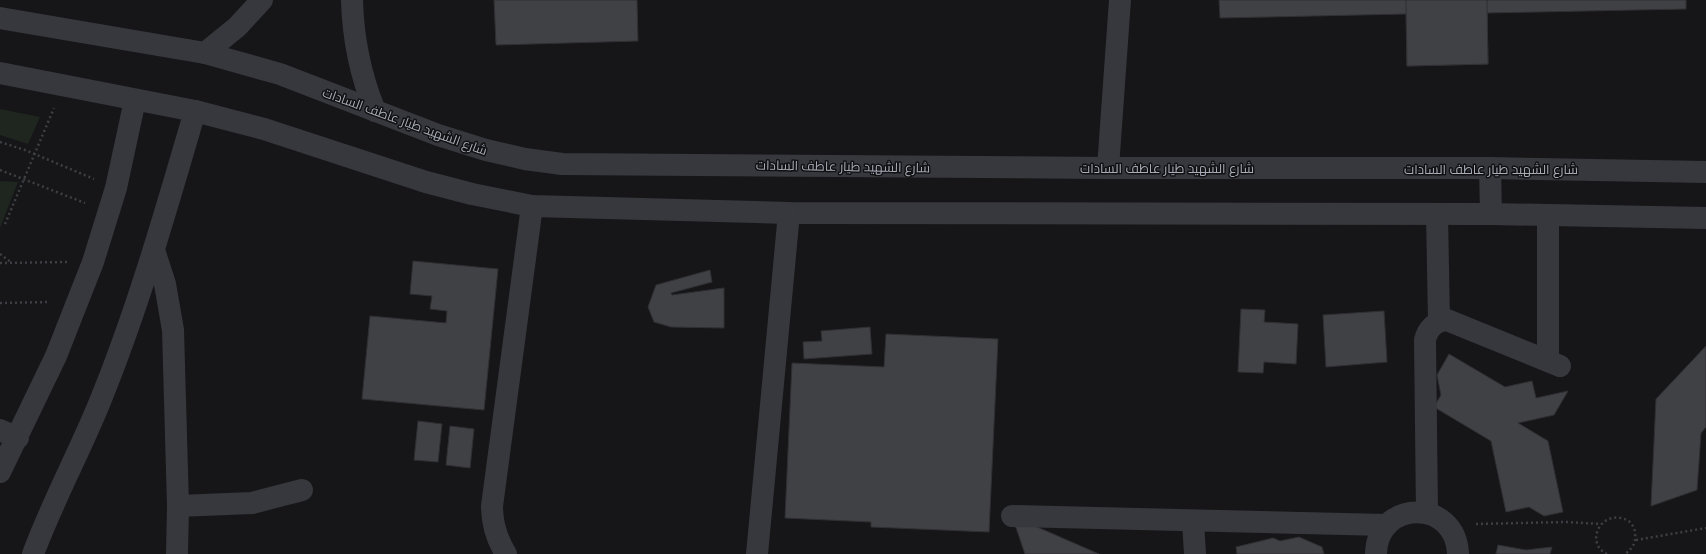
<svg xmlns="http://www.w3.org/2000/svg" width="1706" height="554" viewBox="0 0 1706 554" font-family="Montserrat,Cairo,sans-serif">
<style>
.garden{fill:#1e261f}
.building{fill:#404145;stroke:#303034}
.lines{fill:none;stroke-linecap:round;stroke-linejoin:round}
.path{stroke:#3d3f44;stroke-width:2.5;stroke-dasharray:2 3;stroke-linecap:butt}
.minor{stroke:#37383d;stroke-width:22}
.labels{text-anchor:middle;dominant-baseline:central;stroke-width:3;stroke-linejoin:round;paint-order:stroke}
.street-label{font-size:13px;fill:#a8adb8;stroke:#111113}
</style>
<rect width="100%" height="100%" fill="#161618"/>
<g class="garden">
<path d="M0,109L40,117L28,144L0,135Z"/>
<path d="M0,181L18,182L0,228Z"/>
</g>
<g class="building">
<path d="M494,0H637L638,41L496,45Z"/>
<path d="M1219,0H1686V9L1487,13L1488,64L1407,66L1406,14L1220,18Z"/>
<path d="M1406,0H1487L1488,64L1407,66Z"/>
<path d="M413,261L498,269L484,410L362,399L370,316L446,323L447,311L430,309L432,296L410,294Z"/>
<path d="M710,270L712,282L671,293L672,295L724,288V328L671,327L654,322L648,307L656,285Z"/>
<path d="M1241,309L1265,310L1264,322L1298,324L1296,364L1264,362L1263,373L1238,372Z"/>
<path d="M1384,311L1387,362L1326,367L1323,315Z"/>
<path d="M870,327L872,354L804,359L803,342L822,341L821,331Z"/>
<path d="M886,334L998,339L989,532L871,527V522L785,518L792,363L884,367Z"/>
<path d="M1706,346V427L1701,433L1697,490L1651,506L1656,399Z"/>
<path d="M1449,354L1505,387L1532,381L1536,398L1568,391L1554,415L1518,423L1548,441L1563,512L1544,516L1529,507L1506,512L1491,441L1434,407L1441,395L1437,375Z"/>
<path d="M418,421L442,424L438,462L414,460Z"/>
<path d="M450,426L474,429L470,468L446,465Z"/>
<path d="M1012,516L1099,554H1025Z"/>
<path d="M1299,537L1322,547L1324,554H1237L1236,547L1273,538L1280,541Z"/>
<path d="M1498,545L1526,550L1552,547L1550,554H1496Z"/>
</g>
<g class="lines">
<g class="path">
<path d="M0,142L25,150L94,179"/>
<path d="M0,170L85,203"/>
<path d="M5,224L54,108"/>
<path d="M0,254L12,263"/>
<path d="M0,263L67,262"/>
<path d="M0,303L49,302"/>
<path d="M1476,524L1566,522L1601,524"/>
<path d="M1636,540L1706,528"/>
<path d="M1607,554C1584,543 1601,508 1627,520C1631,522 1635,528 1635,533C1636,543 1633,548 1625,554"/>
</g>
<g class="minor">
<path d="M352,0C353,40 360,74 375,111"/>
<path d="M0,18L205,53L280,74L438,135L486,150L525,159L562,164L1108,168H1490L1706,172"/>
<path d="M205,53L237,27L262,0"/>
<path d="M0,73L195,111L264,129L426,182L472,194L532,206L789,213L1491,214L1706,218"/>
<path d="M1108,168L1120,0"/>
<path d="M1490,168L1491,214"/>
<path d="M1437,214L1439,321"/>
<path d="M1548,215V361"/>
<path d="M154,250L165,284L173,330L178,506L177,554"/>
<path d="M0,430L18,438"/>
<path d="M0,472L56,356L93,262L116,188L135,100"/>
<path d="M178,506L252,503L302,490"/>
<path d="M1427,513L1425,340C1428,328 1434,322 1447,320L1560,366"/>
<path d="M1012,516L1386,525"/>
<path d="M1193,521L1195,554"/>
<path d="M33,554C52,503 78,455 99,404C138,309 166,210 195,111"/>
<path d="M506,554C496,538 492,524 492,506L532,206"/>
<path d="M757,554L789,213"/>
<path d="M1376,554C1377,499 1456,498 1458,554"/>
</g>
</g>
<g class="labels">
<g class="street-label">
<text transform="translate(405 121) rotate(20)">شارع الشهيد طيار عاطف السادات</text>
<text transform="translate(843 166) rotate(1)">شارع الشهيد طيار عاطف السادات</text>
<text x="1167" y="168">شارع الشهيد طيار عاطف السادات</text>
<text x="1491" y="169">شارع الشهيد طيار عاطف السادات</text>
</g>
</g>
</svg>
